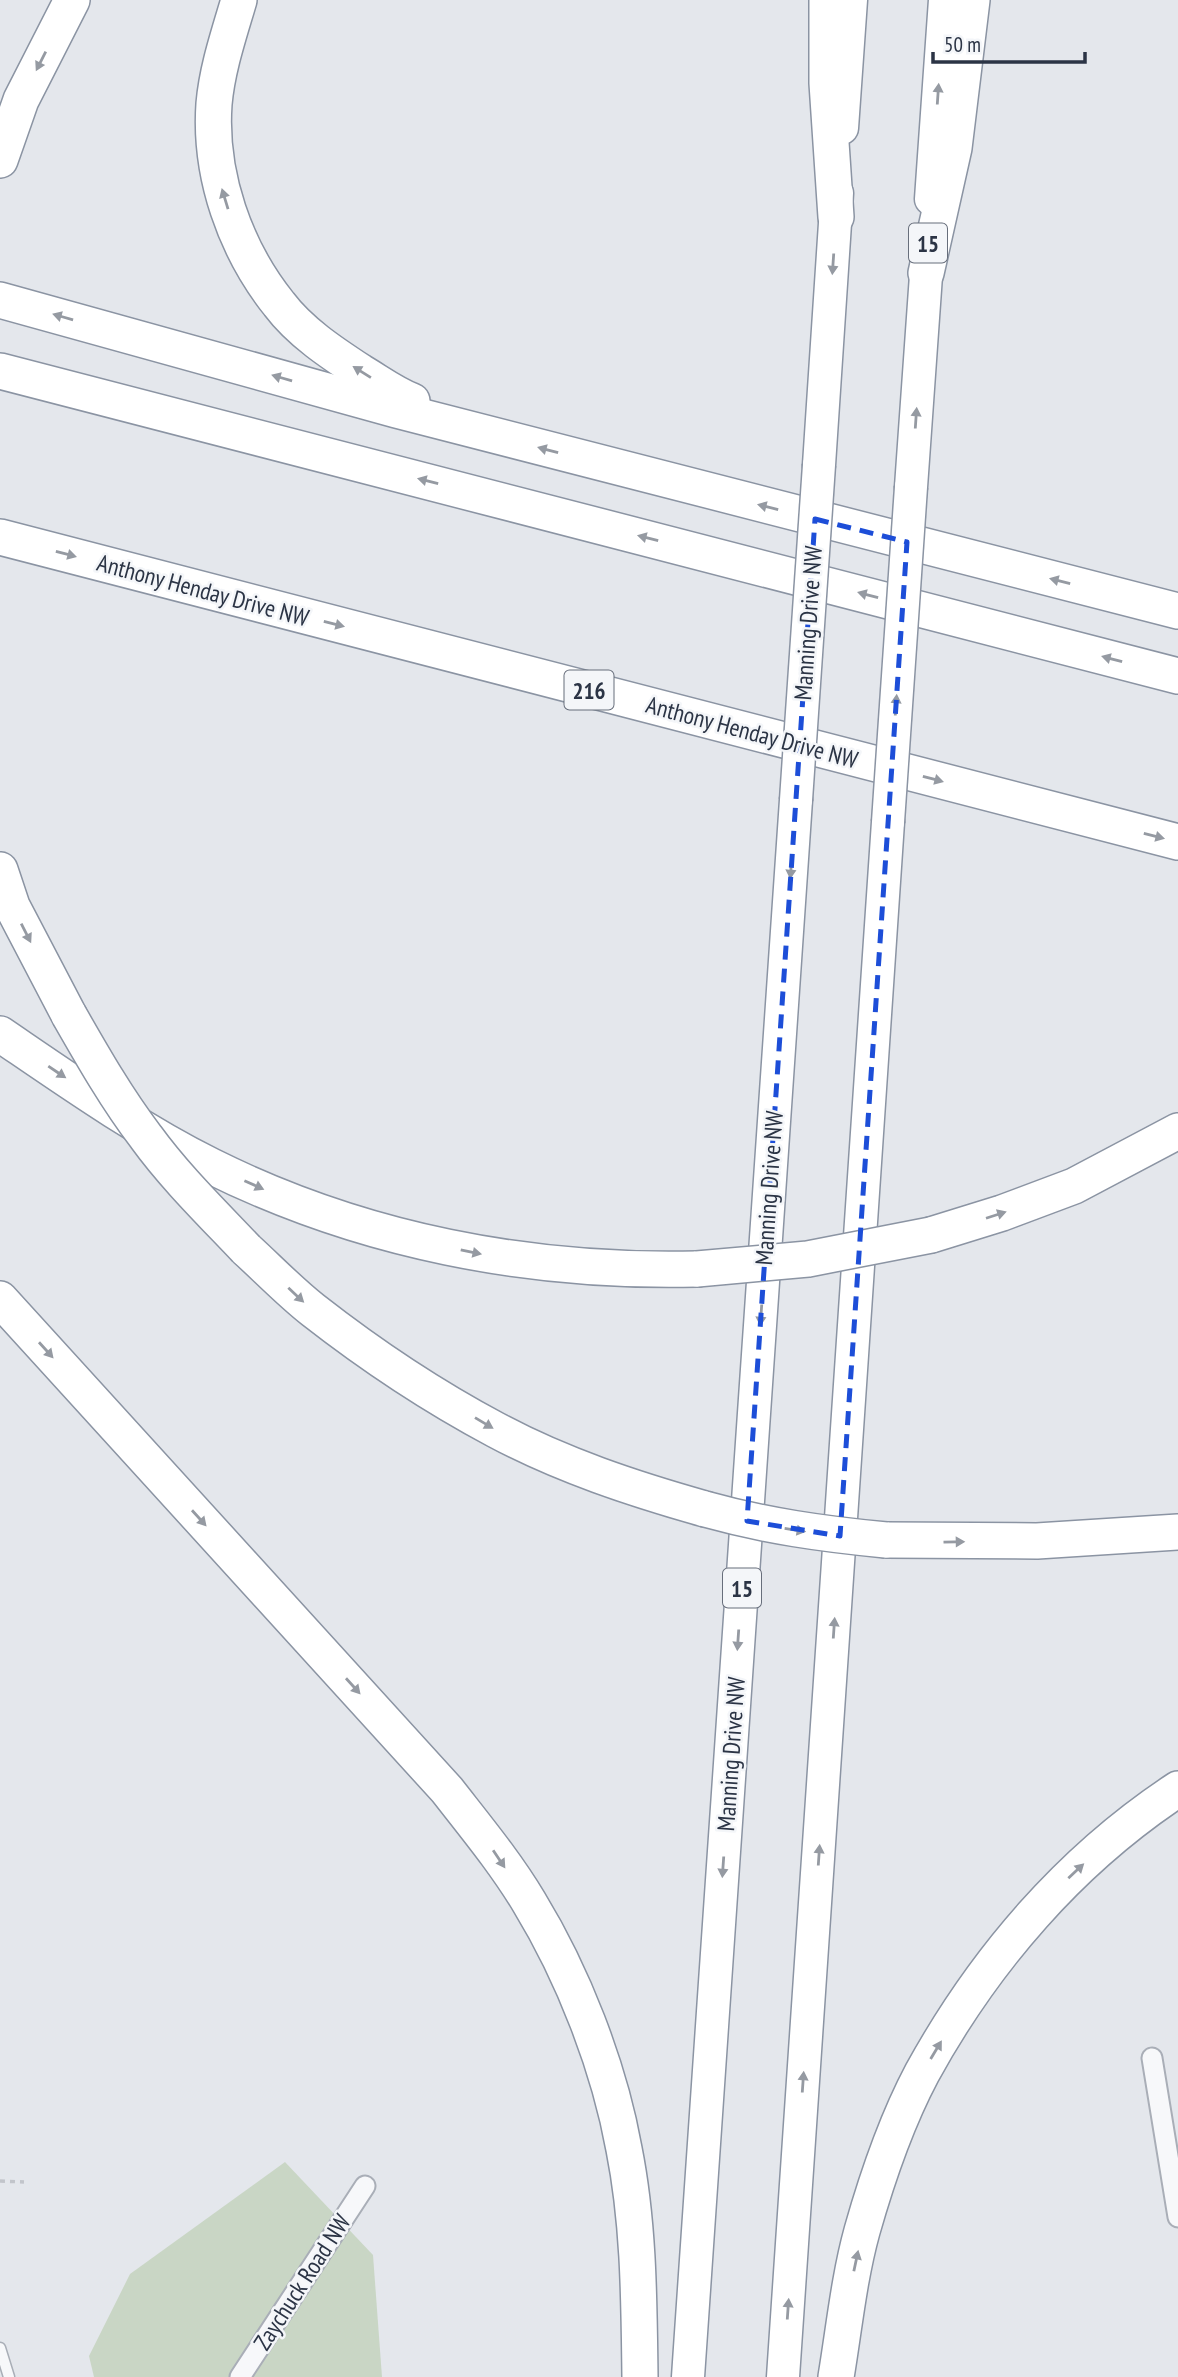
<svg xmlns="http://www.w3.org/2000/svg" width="1178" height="2377" viewBox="0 0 1178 2377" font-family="'PT Sans Narrow',sans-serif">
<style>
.green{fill:#c9d6c5}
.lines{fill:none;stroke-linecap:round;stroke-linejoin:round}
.service-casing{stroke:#a9aeb7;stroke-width:13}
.minor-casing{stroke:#a9aeb7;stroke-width:23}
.trunk-casing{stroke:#8b94a3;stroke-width:35}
.motorway-casing{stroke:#8b94a3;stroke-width:38}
.path{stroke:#c2c5cb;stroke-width:3.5;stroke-dasharray:5 5;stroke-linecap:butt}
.service{stroke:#f7f8fa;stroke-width:10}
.minor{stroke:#f7f8fa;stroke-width:19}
.trunk{stroke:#fff;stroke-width:32}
.motorway{stroke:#fff;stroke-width:35}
.trunk-bridge-casing{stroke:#8b94a3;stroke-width:35;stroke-linecap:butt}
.motorway-bridge-casing{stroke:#8b94a3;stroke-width:38;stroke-linecap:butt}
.trunk-bridge{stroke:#fff;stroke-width:32}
.motorway-bridge{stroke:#fff;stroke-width:35}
.oneway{fill:#959aa2}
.marked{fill:none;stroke:#1d4ed8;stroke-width:5;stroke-dasharray:14 9;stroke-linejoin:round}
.labels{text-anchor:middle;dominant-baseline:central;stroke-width:5;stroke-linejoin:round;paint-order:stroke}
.shield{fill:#f4f6f9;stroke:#676e7b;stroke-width:2}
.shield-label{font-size:23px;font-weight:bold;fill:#2b3445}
.street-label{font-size:24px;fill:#2b3445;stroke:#f4f6f9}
</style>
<rect width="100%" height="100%" fill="#e4e7ec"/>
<path class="green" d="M285,2162L373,2255L382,2377H94L89,2356L130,2274Z"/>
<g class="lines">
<defs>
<path id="service" d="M0,2348L9,2377"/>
<g id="minor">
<path d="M1152,2058L1178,2217"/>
<path d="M240,2377L365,2186"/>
</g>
<g id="trunk">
<path d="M842,128L851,0"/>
<path d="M931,199L945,0"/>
<path d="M819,465L837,193"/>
<path d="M911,487L928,247"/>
<path d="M688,2377L796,800"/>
<path d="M783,2377L888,822"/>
</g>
<g id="motorway">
<path d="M239,0C229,34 217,69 214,104C209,175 235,249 279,304C300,332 332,353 361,372C378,382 394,394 412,401"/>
<path d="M827,0V83L836,217"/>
<path d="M0,160L21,100L72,0"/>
<path d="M926,273L954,148L972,0"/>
<path d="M0,300L396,410L1178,611"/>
<path d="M0,371L1178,676"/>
<path d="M0,537L1178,842"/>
<path d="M0,870L12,906L69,1015"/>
<path d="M0,1034C69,1081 137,1129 211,1166C362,1241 529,1273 697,1269"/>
<path d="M931,1235L1002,1213L1074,1186L1178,1131"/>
<path d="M246,1249C268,1269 290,1292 313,1310C368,1353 434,1397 496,1430C561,1465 634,1489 705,1509"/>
<path d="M0,1299L447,1790C475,1826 505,1862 529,1902C573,1974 609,2066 624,2149C639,2224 639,2301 640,2377"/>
<path d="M886,1540L1037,1541L1178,1532"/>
<path d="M836,2377C844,2329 849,2278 862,2231C877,2178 896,2122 922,2073C984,1960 1070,1860 1178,1789"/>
</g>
</defs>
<use href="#service" class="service-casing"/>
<use href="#minor" class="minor-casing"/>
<use href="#trunk" class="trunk-casing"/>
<use href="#motorway" class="motorway-casing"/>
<path class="path" d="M0,2181L24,2182"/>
<use href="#service" class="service"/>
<use href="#minor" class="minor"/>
<use href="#trunk" class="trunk"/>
<use href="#motorway" class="motorway"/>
<defs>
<g id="trunk-bridge">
<path d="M796,800L819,465"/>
<path d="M888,822L911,487"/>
</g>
<g id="motorway-bridge">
<path d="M69,1015C93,1057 117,1099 146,1137C175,1177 212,1213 246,1249"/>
<path d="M697,1269L808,1259L931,1235"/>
<path d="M705,1509C766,1526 823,1534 886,1540"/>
</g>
</defs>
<use href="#trunk-bridge" class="trunk-bridge-casing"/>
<use href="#motorway-bridge" class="motorway-bridge-casing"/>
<use href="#trunk-bridge" class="trunk-bridge"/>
<use href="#motorway-bridge" class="motorway-bridge"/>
</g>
<defs><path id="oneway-solid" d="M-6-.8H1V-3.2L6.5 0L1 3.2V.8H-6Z" transform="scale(1.75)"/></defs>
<g class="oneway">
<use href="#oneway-solid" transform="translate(41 61) rotate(117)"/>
<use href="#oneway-solid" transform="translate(938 94) rotate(-86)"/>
<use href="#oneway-solid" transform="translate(225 199) rotate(-107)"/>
<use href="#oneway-solid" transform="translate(833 264) rotate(94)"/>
<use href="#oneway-solid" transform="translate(63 317) rotate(-164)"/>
<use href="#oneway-solid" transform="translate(362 372) rotate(-148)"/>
<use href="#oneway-solid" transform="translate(282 378) rotate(-164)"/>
<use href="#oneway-solid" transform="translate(916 418) rotate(-86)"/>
<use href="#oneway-solid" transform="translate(548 450) rotate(-165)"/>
<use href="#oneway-solid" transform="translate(428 481) rotate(-166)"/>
<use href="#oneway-solid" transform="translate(768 507) rotate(-166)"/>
<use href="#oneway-solid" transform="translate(648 538) rotate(-166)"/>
<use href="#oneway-solid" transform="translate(66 554) rotate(15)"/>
<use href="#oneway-solid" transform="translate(1060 581) rotate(-166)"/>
<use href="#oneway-solid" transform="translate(868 595) rotate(-165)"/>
<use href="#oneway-solid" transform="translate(334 624) rotate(14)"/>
<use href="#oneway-solid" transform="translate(1112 659) rotate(-165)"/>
<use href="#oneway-solid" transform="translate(896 705) rotate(-86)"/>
<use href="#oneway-solid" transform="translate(933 779) rotate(15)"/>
<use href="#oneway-solid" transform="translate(1154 836) rotate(14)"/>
<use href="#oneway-solid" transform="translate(791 868) rotate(94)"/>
<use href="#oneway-solid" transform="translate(26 933) rotate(63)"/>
<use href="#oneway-solid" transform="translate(57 1072) rotate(34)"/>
<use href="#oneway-solid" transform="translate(254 1185) rotate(24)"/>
<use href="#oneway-solid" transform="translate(996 1215) rotate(-18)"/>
<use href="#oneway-solid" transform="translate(471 1252) rotate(12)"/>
<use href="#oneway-solid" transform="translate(296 1295) rotate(43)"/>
<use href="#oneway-solid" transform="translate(761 1315) rotate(94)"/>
<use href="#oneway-solid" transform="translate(46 1350) rotate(48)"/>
<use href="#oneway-solid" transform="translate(484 1423) rotate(31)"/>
<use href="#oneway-solid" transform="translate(199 1518) rotate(48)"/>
<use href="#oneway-solid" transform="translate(795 1530) rotate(9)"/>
<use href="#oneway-solid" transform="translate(954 1542) rotate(-1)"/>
<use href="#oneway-solid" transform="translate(834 1628) rotate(-86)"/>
<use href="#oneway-solid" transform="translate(738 1640) rotate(94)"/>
<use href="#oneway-solid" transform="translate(353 1686) rotate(48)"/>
<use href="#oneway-solid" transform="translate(819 1855) rotate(-86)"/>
<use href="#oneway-solid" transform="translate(499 1859) rotate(56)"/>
<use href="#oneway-solid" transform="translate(723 1867) rotate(94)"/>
<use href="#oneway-solid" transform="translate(1076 1871) rotate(-43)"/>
<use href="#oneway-solid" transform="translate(936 2050) rotate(-59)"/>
<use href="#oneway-solid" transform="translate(803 2082) rotate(-86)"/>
<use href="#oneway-solid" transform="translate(856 2261) rotate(-78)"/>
<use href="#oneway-solid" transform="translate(788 2309) rotate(-86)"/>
</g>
<path class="marked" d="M815,519L907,542L840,1536L747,1521Z"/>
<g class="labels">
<g class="shield">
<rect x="909" y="223.5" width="38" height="39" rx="5"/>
<rect x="564.5" y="670.5" width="49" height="39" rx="5"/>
<rect x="723" y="1568.5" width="38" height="39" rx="5"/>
</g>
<g class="shield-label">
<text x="928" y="243">15</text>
<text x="589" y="690">216</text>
<text x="742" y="1588">15</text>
</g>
<g class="street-label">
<text transform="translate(203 590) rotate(15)">Anthony Henday Drive NW</text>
<text transform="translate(808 623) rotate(-86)">Manning Drive NW</text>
<text transform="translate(752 732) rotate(15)">Anthony Henday Drive NW</text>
<text transform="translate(769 1188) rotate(-86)">Manning Drive NW</text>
<text transform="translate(731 1754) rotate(-86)">Manning Drive NW</text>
<text transform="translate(302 2282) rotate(-57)">Zaychuck Road NW</text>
</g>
</g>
<path d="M933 52v10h152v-10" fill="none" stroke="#2b3445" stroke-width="3.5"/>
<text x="944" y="52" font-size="21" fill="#2b3445" stroke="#f4f6f9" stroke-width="5" paint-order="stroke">50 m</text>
</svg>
